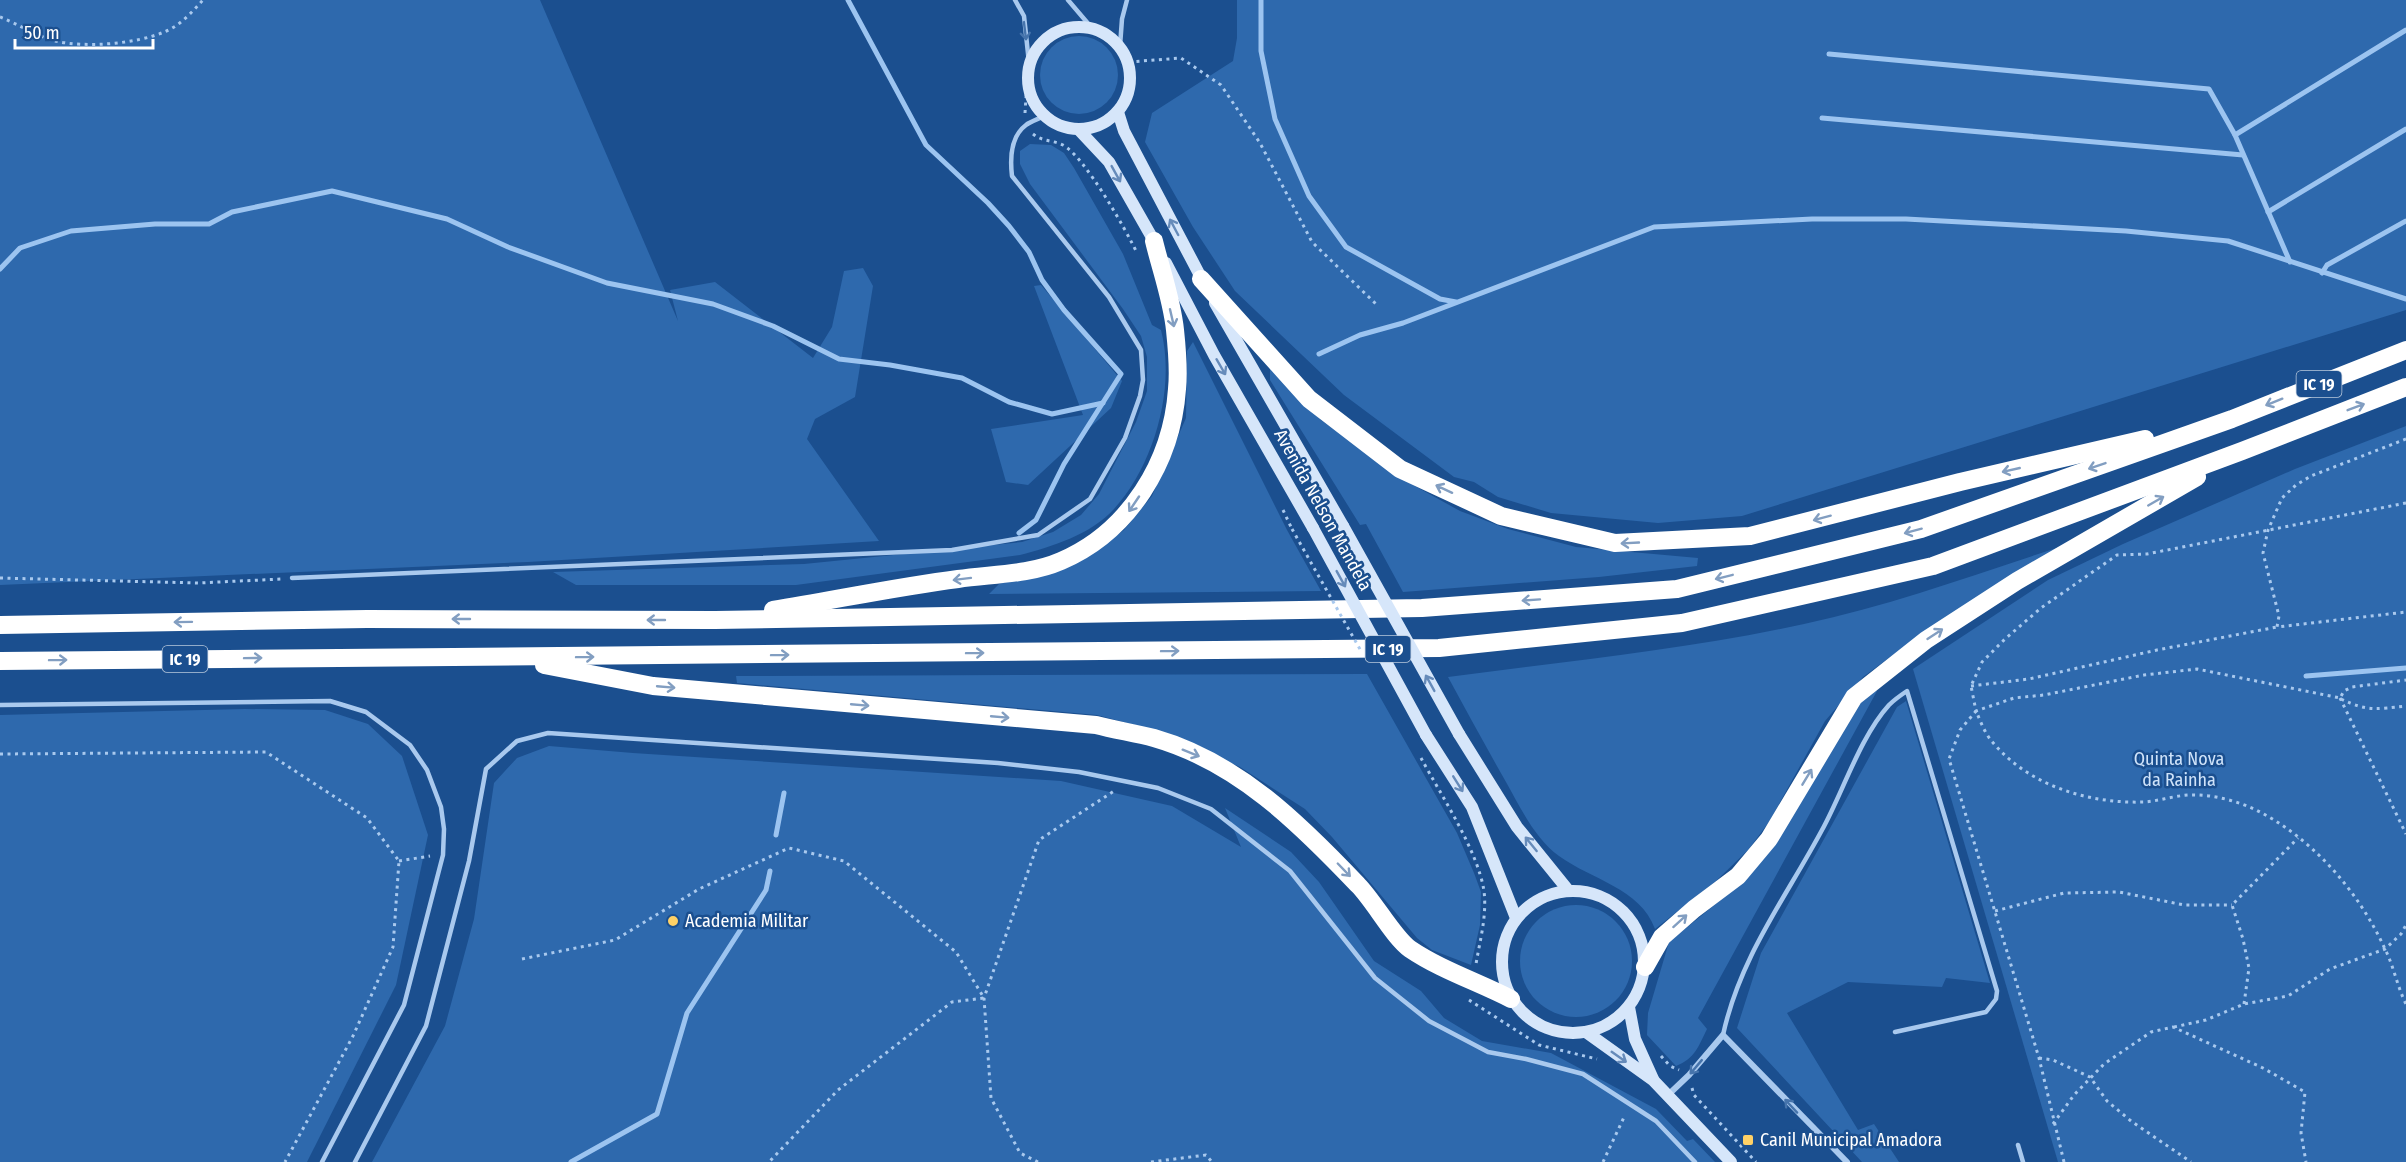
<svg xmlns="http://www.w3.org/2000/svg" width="2406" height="1162" viewBox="0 0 2406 1162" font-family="'Fira Sans Condensed',sans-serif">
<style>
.green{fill:#2e69ad}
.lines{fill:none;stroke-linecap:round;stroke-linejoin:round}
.stream{stroke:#9cc4f0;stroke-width:5}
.path{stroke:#a9c9ee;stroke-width:3;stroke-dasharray:3 4.5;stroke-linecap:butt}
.lane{stroke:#a9c9ee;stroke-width:4.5}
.street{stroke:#a9c9ee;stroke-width:6}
.secondary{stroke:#d6e6fa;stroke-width:12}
.highway{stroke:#fff;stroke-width:18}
.path-bridge{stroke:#a9c9ee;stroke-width:3;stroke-dasharray:3 4.5;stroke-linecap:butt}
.secondary-bridge{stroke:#d6e6fa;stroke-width:12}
.oneway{stroke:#4674ac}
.oneway2{stroke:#668bba}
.oneway3{stroke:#829ec1}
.poi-dot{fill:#ffd166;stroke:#1b4f8f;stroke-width:2}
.labels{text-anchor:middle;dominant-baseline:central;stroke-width:5;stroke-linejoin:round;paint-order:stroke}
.shield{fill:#1b4f8f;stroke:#bbcadd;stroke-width:1.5}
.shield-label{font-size:16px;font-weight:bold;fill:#fff}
.street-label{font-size:18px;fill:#fff;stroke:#1b4f8f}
.park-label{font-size:18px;fill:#cfe3fa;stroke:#1b4f8f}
.poi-label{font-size:18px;fill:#fff;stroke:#1b4f8f;text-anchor:start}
</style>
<rect width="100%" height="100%" fill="#1b4f8f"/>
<g class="green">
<path d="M0,0H540L678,321L670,290L715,282L813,358L832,327L844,271L863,268L873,286L855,397L815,419L807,439L879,541L528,562L0,585Z"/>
<path d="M1237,0H2406V310L1742,516L1658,523L1551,513L1498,497L1474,482L1454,477L1344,395L1235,291L1193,227L1145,142L1152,113L1233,61L1237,38Z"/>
<circle cx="1079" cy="75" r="39"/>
<path d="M1030,144L1051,145L1064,153L1074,168L1123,254L1152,325L1161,330C1176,388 1154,465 1114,509C1092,534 1051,547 1020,555L796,585H576L553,572L804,564L1022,542L1053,532L1081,515L1099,494L1136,422L1147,391V357L1141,336L1123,309L1030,184L1020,164V151Z"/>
<path d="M1041,285L1122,381L1111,408L1028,485L1006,482L991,429L1083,415L1034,286Z"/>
<path d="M1193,342L1287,530L1321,591L989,594L999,584L1086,558L1124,530L1152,496L1186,418L1187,351Z"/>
<path d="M1270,368L1321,420L1404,480L1460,511L1508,529L1576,547L1698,558L1697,566L1599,577L1403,592L1366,524L1360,525L1270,380Z"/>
<path d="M2406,426V1162H2058L1913,669L2048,580L2123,544L2295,469Z"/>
<path d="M2066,545L1928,629L1863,677L1825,721L1769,822L1748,850L1716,881L1655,929C1640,888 1592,880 1559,856C1535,839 1520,807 1506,782C1486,747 1467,712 1448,677C1567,661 1687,650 1804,624C1893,605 1979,573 2066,545Z"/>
<path d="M1367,674L1457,833L1474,873L1481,892L1480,925L1471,965L1432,950L1417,938L1332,837L1305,809L1240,767L1161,732L1097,715L737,683L736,676Z"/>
<path d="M1877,691L1698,1018L1707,1029C1699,1045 1695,1059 1676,1066L1647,1035L1648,1013L1669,942L1744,881L1851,708L1867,693Z"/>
<path d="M1906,701L1990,983L1946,978L1942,987L1848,982L1787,1013L1858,1130L1874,1124L1899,1162H1862L1737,1028L1761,953L1897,707Z"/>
<path d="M245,709L325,710L368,724L402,756L428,835L396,985L307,1162H0V715Z"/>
<path d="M549,746L633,753L1061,781L1172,806L1241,847L1225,808L1291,852L1319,882L1374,961L1421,991L1444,1018L1482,1041L1551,1053L1656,1109L1687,1141L1693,1139L1715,1162H372L445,1026L474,919L494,783L517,758Z"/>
<circle cx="1576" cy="961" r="56"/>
</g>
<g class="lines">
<g class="stream">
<path d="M848,0L926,145L988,203L1009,226L1029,252L1042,280L1064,310L1121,374L1064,464L1036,520L1019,533"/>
<path d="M1261,0V51L1275,119L1309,196L1346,247L1440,299L1456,302"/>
<path d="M1829,54L2209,89L2235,135"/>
<path d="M1822,118L2243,155"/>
<path d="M2268,212L2406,129"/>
<path d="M2290,262L2235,135L2406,30"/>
<path d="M0,269L20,248L71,231L155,224H209L232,212L332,191L447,219L508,247L607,283L713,304L773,326L839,359L890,365L962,378L1009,402L1052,414L1103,403"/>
<path d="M2322,273L2327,265L2406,221"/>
<path d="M1319,354L1360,335L1403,323L1654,227L1812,219H1906L2126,231L2228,241L2406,299"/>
<path d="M2306,676L2406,668"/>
<path d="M776,835L784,793"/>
<path d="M571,1162L657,1114L687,1013L766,890L770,871"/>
</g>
<g class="path">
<path d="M0,17C18,24 36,36 55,41C85,48 136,44 164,32C180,26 192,12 203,0"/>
<path d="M1129,62L1181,58L1221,85L1260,143L1312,242L1377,305"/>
<path d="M1025,113L1027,82"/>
<path d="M1033,134C1043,142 1053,140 1063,145C1085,157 1126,230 1137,253"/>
<path d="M2406,439L2311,476L2296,485L2282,498L2268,530L2263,553L2279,616L2277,627L2406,612"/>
<path d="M2406,503L2147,554L2117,555L2041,608L2005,639L1982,662L1971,686L1976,711L2014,698L2044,695L2144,675L2197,669L2340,698L2344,691L2352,687L2406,680"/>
<path d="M1283,510L1292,529"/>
<path d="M0,578L199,583L281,579"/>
<path d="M1971,686L2029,679L2157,650L2277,627"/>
<path d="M2340,698L2406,834"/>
<path d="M2341,699C2368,712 2377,709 2406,706"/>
<path d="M0,754L266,752L367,818L399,861L393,947L353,1036L285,1162"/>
<path d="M1421,758C1441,795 1478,851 1484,891C1487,916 1480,940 1476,964"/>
<path d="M399,861L430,856"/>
<path d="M1995,911L2064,893L2119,892L2184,905H2232"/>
<path d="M522,959L615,940L699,889L789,848L844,861L956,952L984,998L952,1002L838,1090L769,1162"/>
<path d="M1469,1000L1539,1045L1597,1059"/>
<path d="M2244,1004L2249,968L2243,939L2232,905L2298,838"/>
<path d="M2174,1027L2206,1020L2244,1004L2288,996L2330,969L2385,949L2401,934L2406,925"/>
<path d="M1661,1056L1670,1066L1679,1070"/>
<path d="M2039,1058L2053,1060L2090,1077L2107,1101L2131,1121L2191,1162"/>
<path d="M1692,1088L1694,1095L1756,1162"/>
<path d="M2053,1124L2074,1095L2104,1064L2151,1032L2173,1027L2263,1068L2305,1092L2301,1133L2306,1162"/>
<path d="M1038,1162L1020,1153L991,1098L984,998L1039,840L1114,791"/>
<path d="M1151,1162L1206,1155L1212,1162"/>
<path d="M1603,1162L1625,1115"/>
<path d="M2064,1162L2039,1058L1949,759L1960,730L1976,711C1980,720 1984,731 1990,739C2026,785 2088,804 2144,802C2159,801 2173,796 2188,795C2211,794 2234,800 2254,809C2312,837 2359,892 2385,949C2394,967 2397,986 2406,1004"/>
</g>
<g class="lane">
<path d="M1015,0L1024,16L1029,63"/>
<path d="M1068,0L1091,27"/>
<path d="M1120,46L1122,19L1127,0"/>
<path d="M292,578L952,550L1038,535L1090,499L1125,438L1140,396L1143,380L1141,350L1109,297L1012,176C1010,159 1011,136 1026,125C1031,121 1039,119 1044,116"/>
<path d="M0,705L330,701L366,712L410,745L427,770L441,807L444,829L443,855L404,1005L322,1162"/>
<path d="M1723,1035C1740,957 1785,899 1822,830C1843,792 1860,737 1889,705C1894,700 1901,695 1907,691L1997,991L1996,999L1986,1012L1895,1032"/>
<path d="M2018,1145L2023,1162"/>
<path d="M355,1162L426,1026L469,861L486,769L517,741L548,733L998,763L1079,772L1158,788L1211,809L1290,871L1375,978L1429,1021L1488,1052L1526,1059L1583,1074L1656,1121L1695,1162"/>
</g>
<path class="street" d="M1668,1095L1689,1075L1723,1035L1847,1162"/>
<g class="secondary">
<circle cx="1079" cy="78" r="51"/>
<path d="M1118,112L1124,131L1205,285"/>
<path d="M1079,130L1109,162L1158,248"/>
<path d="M1166,263L1214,355L1313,528"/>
<path d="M1215,303L1343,526"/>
<path d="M1459,734L1517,827L1568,890"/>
<path d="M1426,735L1472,807L1516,918"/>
<circle cx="1573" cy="962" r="71"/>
<path d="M1629,1007L1635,1039L1653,1079"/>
<path d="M1586,1032L1653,1080L1731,1162"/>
</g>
<g class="highway">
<path d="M1201,279L1309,399L1400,469L1501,516L1615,543L1750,536L1960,482L2145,439"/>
<path d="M773,610C835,600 896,587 958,579C991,574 1029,575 1061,561C1129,532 1172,462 1177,389C1179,370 1177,349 1175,330C1172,300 1161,270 1154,241"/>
<path d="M0,625L367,619L715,620L1422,608L1677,589L1921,529L2232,419L2406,350"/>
<path d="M0,661L1439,648L1682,623L1933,566L2242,451L2406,387"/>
<path d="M544,665L653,686L1096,725C1115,730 1135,733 1154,738C1238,762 1300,824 1358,885C1374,901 1394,938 1410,949C1441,970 1478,982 1511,999"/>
<path d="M1645,967L1662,937L1694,909L1738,876L1769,839L1854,697L1926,640L2017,581L2197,477"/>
</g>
<path class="path-bridge" d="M1292,529L1361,651"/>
<g class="secondary-bridge">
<path d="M1343,526L1459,734"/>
<path d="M1313,528L1426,735"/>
</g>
</g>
<defs><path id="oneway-shaft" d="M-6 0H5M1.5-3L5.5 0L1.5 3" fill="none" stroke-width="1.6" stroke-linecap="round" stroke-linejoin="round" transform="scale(1.5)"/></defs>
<g class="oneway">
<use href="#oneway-shaft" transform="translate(1025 31) rotate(83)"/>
<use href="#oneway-shaft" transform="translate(1696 1067) rotate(130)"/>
<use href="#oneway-shaft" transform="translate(1791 1106) rotate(-133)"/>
</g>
<g class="oneway2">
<use href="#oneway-shaft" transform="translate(1116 174) rotate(61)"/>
<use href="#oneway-shaft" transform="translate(1174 227) rotate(-118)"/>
<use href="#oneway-shaft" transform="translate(1221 367) rotate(60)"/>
<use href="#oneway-shaft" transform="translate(1341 579) rotate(61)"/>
<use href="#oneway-shaft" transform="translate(1430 683) rotate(-119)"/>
<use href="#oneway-shaft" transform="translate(1458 784) rotate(58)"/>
<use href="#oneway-shaft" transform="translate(1531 844) rotate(-129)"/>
<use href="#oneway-shaft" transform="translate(1619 1057) rotate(35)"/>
</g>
<g class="oneway3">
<use href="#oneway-shaft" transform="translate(1172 318) rotate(77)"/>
<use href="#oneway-shaft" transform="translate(2274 402) rotate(158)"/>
<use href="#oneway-shaft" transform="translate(2356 407) rotate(-21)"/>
<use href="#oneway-shaft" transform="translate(2097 466) rotate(161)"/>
<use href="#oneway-shaft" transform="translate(2011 470) rotate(167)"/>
<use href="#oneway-shaft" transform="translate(1444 489) rotate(-155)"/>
<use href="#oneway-shaft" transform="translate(2156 501) rotate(-30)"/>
<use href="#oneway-shaft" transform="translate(1134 504) rotate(124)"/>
<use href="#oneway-shaft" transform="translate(1822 518) rotate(165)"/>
<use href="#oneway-shaft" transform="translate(1913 531) rotate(165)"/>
<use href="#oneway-shaft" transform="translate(1630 543) rotate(177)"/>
<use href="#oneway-shaft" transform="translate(1724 577) rotate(166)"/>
<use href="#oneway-shaft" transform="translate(962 579) rotate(173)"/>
<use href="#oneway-shaft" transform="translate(1531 600) rotate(176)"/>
<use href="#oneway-shaft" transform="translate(461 619) rotate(-180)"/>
<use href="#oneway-shaft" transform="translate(656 620) rotate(-180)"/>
<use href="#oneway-shaft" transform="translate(183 622) rotate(179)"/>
<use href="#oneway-shaft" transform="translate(1935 634) rotate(-33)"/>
<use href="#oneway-shaft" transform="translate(1170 651) rotate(-1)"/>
<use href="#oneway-shaft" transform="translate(975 653) rotate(-1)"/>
<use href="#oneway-shaft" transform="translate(780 655) rotate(-1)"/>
<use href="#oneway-shaft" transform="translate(585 657) rotate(-1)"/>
<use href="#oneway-shaft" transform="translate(253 658) rotate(-1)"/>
<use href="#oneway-shaft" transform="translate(58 660) rotate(-1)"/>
<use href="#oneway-shaft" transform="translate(666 687) rotate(5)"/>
<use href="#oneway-shaft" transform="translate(860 705) rotate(5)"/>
<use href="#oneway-shaft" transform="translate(1000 717) rotate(5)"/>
<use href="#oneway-shaft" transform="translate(1191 753) rotate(22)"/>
<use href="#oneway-shaft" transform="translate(1807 777) rotate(-59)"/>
<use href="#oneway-shaft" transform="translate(1344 870) rotate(46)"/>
<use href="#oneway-shaft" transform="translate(1680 921) rotate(-42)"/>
</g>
<g class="poi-dot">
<circle cx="673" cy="921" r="6"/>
<rect x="1742" y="1134" width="12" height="12" rx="3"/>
</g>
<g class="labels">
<g class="shield">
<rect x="2296.5" y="371" width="45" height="26" rx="4.5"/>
<rect x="1365.5" y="636" width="45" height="26" rx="4.5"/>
<rect x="162.5" y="646" width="45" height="26" rx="4.5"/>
</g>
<g class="shield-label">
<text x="2319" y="384">IC 19</text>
<text x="1388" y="649">IC 19</text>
<text x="185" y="659">IC 19</text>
</g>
<g class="street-label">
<text transform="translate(1323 510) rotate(61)">Avenida Nelson Mandela</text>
</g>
<g class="park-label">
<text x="2179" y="759">Quinta Nova<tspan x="2179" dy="21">da Rainha</tspan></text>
</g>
<g class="poi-label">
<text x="685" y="921">Academia Militar</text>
<text x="1760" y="1140">Canil Municipal Amadora</text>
</g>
</g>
<path d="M15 39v9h138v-9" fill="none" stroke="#ffffff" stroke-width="3"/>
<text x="24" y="39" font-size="18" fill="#ffffff" stroke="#1b4f8f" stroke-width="4.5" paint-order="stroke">50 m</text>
</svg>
